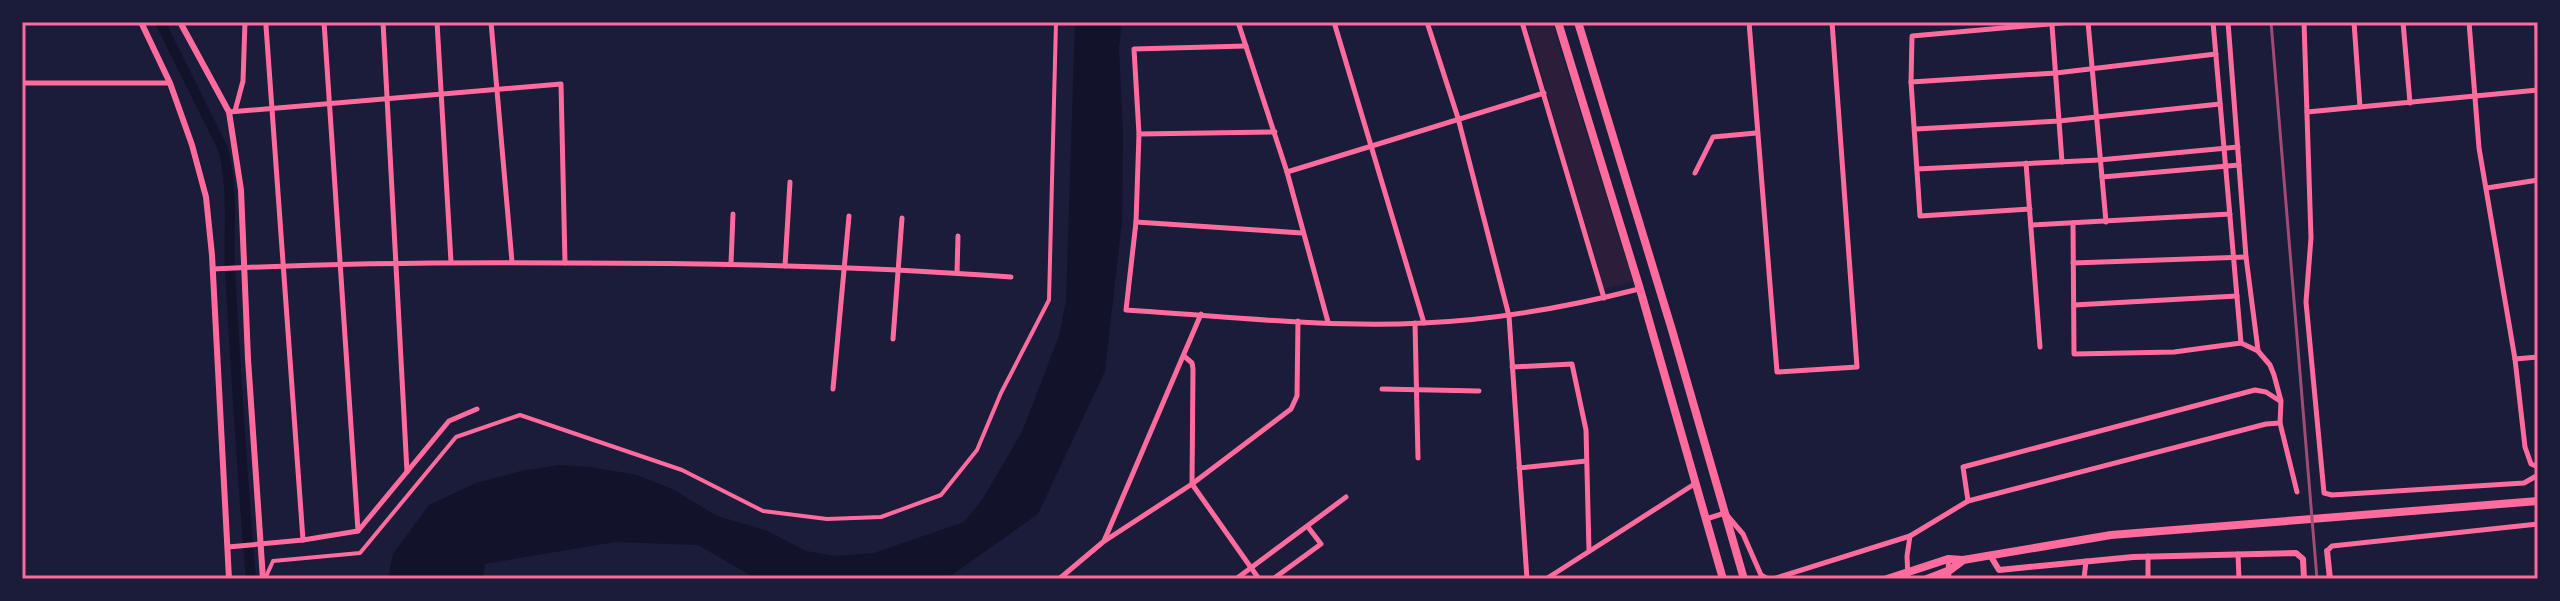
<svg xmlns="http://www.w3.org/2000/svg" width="2560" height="601" viewBox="0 0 2560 601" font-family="Commissioner,sans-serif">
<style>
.green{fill:#2a1e3b}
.water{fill:#12122b}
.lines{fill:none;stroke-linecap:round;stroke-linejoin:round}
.canal{stroke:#12122b;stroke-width:10}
.pedestrian{stroke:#ff6b9d;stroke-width:4}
.minor{stroke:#ff6b9d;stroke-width:5}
.tertiary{stroke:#ff6b9d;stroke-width:6}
.primary{stroke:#ff6b9d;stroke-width:8}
.rail{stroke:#a44b75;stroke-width:3}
.neatline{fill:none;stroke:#ff6b9d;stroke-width:3}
</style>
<rect width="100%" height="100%" fill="#1b1b3a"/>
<path class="green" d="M1526,22H1552L1633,282L1604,289Z"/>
<path class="water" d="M1075,22H1122L1119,48L1123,135L1122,221L1105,371L1038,514L949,577L939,579H757L698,545L615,542L485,564L483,579H388L393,554L429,505L476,483L521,471L559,465L590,467L637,475L674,490L717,516L765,530L806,551L834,556L874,553L964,522L982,500L1022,432L1059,336L1066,301Z"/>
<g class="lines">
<path class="canal" d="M160,22L223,149C234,188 228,231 230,271C236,374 242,477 251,579"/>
<path class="pedestrian" d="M265,579L273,561L360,553L456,437L520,415L682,470L763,511L827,519L881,517L941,495L977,450L1001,393L1049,300L1056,22"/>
<g class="minor">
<path d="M324,22L358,531"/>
<path d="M383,22L407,472"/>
<path d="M437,22L451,262"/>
<path d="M491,22L512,262"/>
<path d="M1238,22L1287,172L1328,322"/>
<path d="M1334,22L1424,323"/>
<path d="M1427,22L1458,118L1509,316L1527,579"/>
<path d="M1522,22L1604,298"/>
<path d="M1749,22L1777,372L1857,367L1832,22"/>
<path d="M2088,22L2106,222"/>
<path d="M2213,22L2241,343"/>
<path d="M2228,22L2246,257L2258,350"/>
<path d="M2304,22L2311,238L2306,302L2324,493L2332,495L2524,483L2538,475"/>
<path d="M2354,22L2360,107"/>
<path d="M2403,22L2410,103"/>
<path d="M2469,22L2479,148L2515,359L2525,447L2531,464L2538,467"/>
<path d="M2537,22L2538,127"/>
<path d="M2052,25L2062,162"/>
<path d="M266,26L303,540"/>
<path d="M1246,46L1134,49L1139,134L1136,222L1126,310C1225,316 1325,328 1423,323C1497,320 1568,307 1639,289"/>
<path d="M1911,82L2056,73L2216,54"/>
<path d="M22,83H170"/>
<path d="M235,111L243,81L245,22"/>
<path d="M229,112L561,84L565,263"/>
<path d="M2307,112L2538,90"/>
<path d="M1916,129L2059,121L2220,104"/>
<path d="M1139,134L1275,132"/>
<path d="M2026,163L2040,347"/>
<path d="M1917,169L2099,160L2238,147"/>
<path d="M1287,172L1544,93"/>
<path d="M1695,173L1713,137L1756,133"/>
<path d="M2102,177L2239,165"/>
<path d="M2487,188L2538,180"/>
<path d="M2030,209L1920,216L1911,82L1912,36L2072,22"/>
<path d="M1136,222L1302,233"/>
<path d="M2073,223L2074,354L2174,352L2241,343L2258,351L2270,365L2274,375L2281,401L2280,423L2297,492"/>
<path d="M2031,225L2230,214"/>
<path d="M731,263L733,214"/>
<path d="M2073,263L2246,257"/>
<path d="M785,266L790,182"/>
<path d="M213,269C332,263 451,262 570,263C717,263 864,266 1011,277"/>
<path d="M957,273L958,236"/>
<path d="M2074,305L2237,296"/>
<path d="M1415,323L1418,458"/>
<path d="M893,339L902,218"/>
<path d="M1184,356L1192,363L1193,369L1192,484L1259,579"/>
<path d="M2515,359L2538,357"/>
<path d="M1512,367L1572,364L1586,430L1589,551"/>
<path d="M833,389L849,216"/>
<path d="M1382,389L1479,391"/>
<path d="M1519,468L1586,461"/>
<path d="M1968,501L1963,467L2255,390L2266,392L2280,401"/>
<path d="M1706,519L1725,513L1743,534L1761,575L1768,579"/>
<path d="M1104,541L1201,314"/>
<path d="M228,547L303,540L358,531L449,421L477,409"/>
<path d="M2327,551L2332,546L2538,524"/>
<path d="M2238,554L2239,579"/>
<path d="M1948,559L1949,579"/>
<path d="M1059,579L1103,542L1192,484L1291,409L1297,396L1298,321"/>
<path d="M1236,579L1346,497"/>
<path d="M1273,579L1321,544L1308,527"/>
<path d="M1546,579L1696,483"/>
<path d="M1773,579L1910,536"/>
<path d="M1908,579L1907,556L1910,536L1968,501L2266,424L2280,423"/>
<path d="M2084,579L2086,561"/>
<path d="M2148,579V556"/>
</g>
<g class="tertiary">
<path d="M141,22L170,83L192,145L206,197L212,255L229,579"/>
<path d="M180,22L229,112L241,190L248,359L263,579"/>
<path d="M2327,551L2330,579"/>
<path d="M1990,555L1999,570L2133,557L2296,553L2303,559L2304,579"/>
</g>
<g class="primary">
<path d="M1558,22L1640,289L1723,579"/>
<path d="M1578,22L1672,330L1744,579"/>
<path d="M1887,579L1948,559L1963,560L2111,535L2538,501"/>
<path d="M1927,579L1950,570L1962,561"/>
</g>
<path class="rail" d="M2271,22L2317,579"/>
</g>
<rect width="2560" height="601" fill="none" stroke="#1b1b3a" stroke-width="48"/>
<rect x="24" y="24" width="2512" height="553" class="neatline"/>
</svg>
